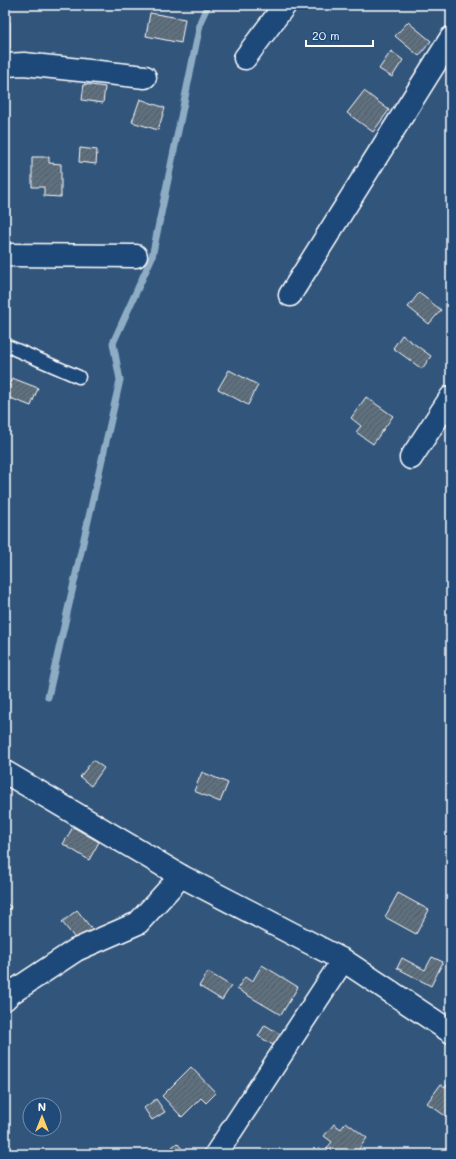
<svg xmlns="http://www.w3.org/2000/svg" width="456" height="1159" viewBox="0 0 456 1159" font-family="Mali,sans-serif">
<style>
.lines{fill:none;stroke-linecap:round;stroke-linejoin:round}
.stream{stroke:#8eadc5;stroke-width:7}
.building{fill:url(#building-hatch);stroke:#fff}
.service-casing{stroke:#fff;stroke-width:15}
.minor-casing{stroke:#fff;stroke-width:25}
.service{stroke:#1f4a7a;stroke-width:12}
.minor{stroke:#1f4a7a;stroke-width:22}
</style>
<defs>
<pattern id="building-hatch" width="6" height="6" patternUnits="userSpaceOnUse"><rect width="6" height="6" fill="#5e6f7f"/><path d="M-1 1l2-2M0 6l6-6M5 7l2-2" fill="none" stroke="#535a60"/></pattern>
</defs>
<rect width="100%" height="100%" fill="#32557c"/>
<filter id="ink" filterUnits="userSpaceOnUse"><feTurbulence type="fractalNoise" baseFrequency=".025" numOctaves="2"/><feDisplacementMap in="SourceGraphic" scale="8" xChannelSelector="R" yChannelSelector="G"/><feConvolveMatrix kernelMatrix="1 2 1 2 8 2 1 2 1" color-interpolation-filters="sRGB"/></filter>
<g filter="url(#ink)">
<g class="lines">
<path class="stream" d="M48,697L120,380L113,343L152,257L201,20L208,5"/>
</g>
<g class="building">
<path d="M150,13L185,19L181,43L146,36Z"/>
<rect x="5" y="22" width="5" height="26"/>
<path d="M408,22L431,41L419,56L395,36Z"/>
<path d="M391,51L403,60L392,77L379,69Z"/>
<path d="M84,84L105,87L103,103L82,100Z"/>
<path d="M364,91L389,110L373,132L347,113Z"/>
<path d="M140,99L165,108L158,130L132,122Z"/>
<path d="M80,148L97,150L96,164L79,162Z"/>
<path d="M32,157H49V163L61,164V197L44,196V187H32Z"/>
<path d="M419,293L441,310L429,324L408,307Z"/>
<path d="M402,335L431,356L422,369L393,348Z"/>
<path d="M229,370L258,385L248,405L218,389Z"/>
<path d="M12,378L38,388L31,406L5,396Z"/>
<path d="M366,397L393,416L373,444L356,432L361,426L351,418Z"/>
<path d="M93,760L104,768L91,786L80,777Z"/>
<path d="M202,772L228,783L220,802L194,791Z"/>
<path d="M73,827L99,842L89,860L63,844Z"/>
<path d="M398,893L429,910L416,934L385,917Z"/>
<path d="M5,902L11,907L5,915Z"/>
<path d="M77,910L101,941L86,952L62,922Z"/>
<path d="M432,957L443,962L431,986L397,968L402,958L425,970Z"/>
<path d="M262,965L298,987L281,1015L237,989L245,977L252,982Z"/>
<path d="M208,972L231,986L222,1000L199,986Z"/>
<path d="M265,1025L290,1040L283,1051L258,1036Z"/>
<path d="M191,1067L216,1093L206,1103L201,1098L182,1117L162,1096Z"/>
<path d="M451,1080V1120L427,1103L441,1084L445,1087Z"/>
<path d="M156,1099L165,1112L152,1120L144,1108Z"/>
<path d="M346,1122L367,1138L355,1154H334L327,1148L332,1142L324,1136L334,1124L341,1129Z"/>
<path d="M177,1143L183,1150L179,1154L172,1147Z"/>
</g>
<g class="lines">
<defs>
<path id="service" d="M5,345L79,377"/>
<g id="minor">
<path d="M245,58L285,5"/>
<path d="M5,65L24,64L145,77"/>
<path d="M5,255L136,256"/>
<path d="M290,295L451,38"/>
<path d="M411,458L451,397"/>
<path d="M5,772L181,876L343,960L451,1032"/>
<path d="M5,999L11,993L76,950L138,923L181,876"/>
<path d="M216,1154L343,960"/>
</g>
</defs>
<use href="#service" class="service-casing"/>
<use href="#minor" class="minor-casing"/>
<use href="#service" class="service"/>
<use href="#minor" class="minor"/>
</g>
</g>
<rect width="456" height="1159" fill="none" stroke="#1f4a7a" stroke-width="20"/>
<rect x="10" y="10" width="436" height="1139" fill="none" stroke="#fff" stroke-width="1.5" filter="url(#ink)"/>
<g transform="translate(42 1117)"><circle r="19" fill="#1f4a7a" stroke="#7992af"/>
<path d="M0-3L7 15L0 10L-7 15Z" fill="#ffd166"/>
<text y="-6" font-size="11" font-weight="bold" text-anchor="middle" fill="#ffffff">N</text>
</g>
<path d="M306 40v6h67v-6" fill="none" stroke="#ffffff" stroke-width="2"/>
<text x="312" y="40" font-size="12" fill="#ffffff" stroke="#1f4a7a" stroke-width="3" paint-order="stroke">20 m</text>
</svg>
